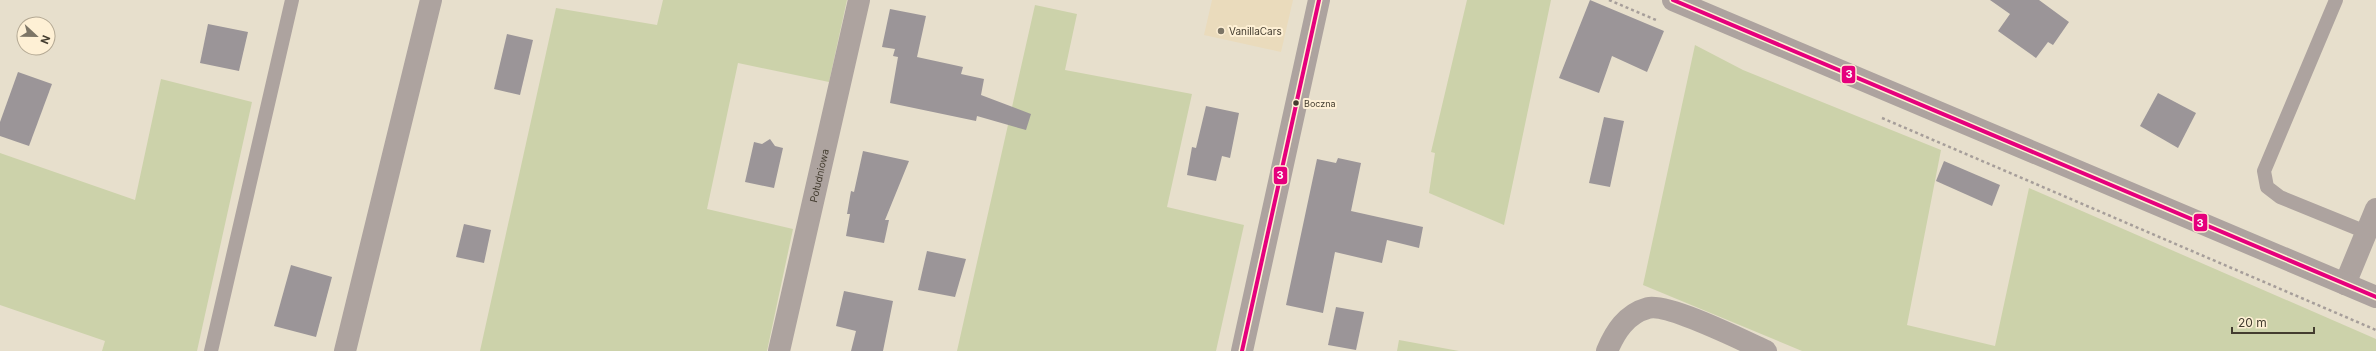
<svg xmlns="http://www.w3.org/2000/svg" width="2376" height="351" viewBox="0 0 2376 351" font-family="Inter,sans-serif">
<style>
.built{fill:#eadbbc}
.green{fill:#ccd2aa}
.building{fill:#9b9598}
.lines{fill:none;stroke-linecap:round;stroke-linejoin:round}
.path{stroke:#a69e9a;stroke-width:2.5;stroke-dasharray:3 3;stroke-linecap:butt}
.service{stroke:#ada39f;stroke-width:14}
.minor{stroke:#ada39f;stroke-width:22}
.tertiary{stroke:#ada39f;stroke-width:22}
.bus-1-casing{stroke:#fef0d5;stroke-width:7}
.bus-1{stroke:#e5007d;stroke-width:4}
.poi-dot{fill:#7c7566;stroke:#fef0d5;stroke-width:1.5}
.bus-dot{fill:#433c2f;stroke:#fef0d5;stroke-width:1.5}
.labels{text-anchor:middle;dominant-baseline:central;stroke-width:4;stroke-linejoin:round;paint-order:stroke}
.bus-label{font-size:9px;fill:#433c2f;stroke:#fef0d5;text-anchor:start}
.poi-label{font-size:10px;fill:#433c2f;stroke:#fef0d5;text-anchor:start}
.street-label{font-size:10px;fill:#433c2f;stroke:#fef0d5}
.line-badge{stroke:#fef0d5;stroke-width:1.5}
.badge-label{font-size:11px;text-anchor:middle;font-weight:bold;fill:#fff}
</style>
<rect width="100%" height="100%" fill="#e7dfcc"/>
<path class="built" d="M1212,0H1293L1281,52L1204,35Z"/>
<g class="green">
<path d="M663,0H847L829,82L738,63L707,209L793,229L767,351H480L556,8L657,25Z"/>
<path d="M1467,0H1551L1504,225L1429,193L1435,153L1431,152Z"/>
<path d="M1035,5L1077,14L1065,70L1192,94L1167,207L1244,225L1216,351H957Z"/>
<path d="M1695,45L1743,70L1941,150L1907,325L1995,346L2029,188L2376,339V351H1802L1643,285Z"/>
<path d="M161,79L252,102L197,351H102L105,341L0,305V153L135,200Z"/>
<path d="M1399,340L1459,351H1397Z"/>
</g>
<g class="building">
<path d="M1590,0L1664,31L1647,72L1612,56L1599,93L1559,78Z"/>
<path d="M1990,0H2039L2069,22L2053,45L2048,42L2036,58L1998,31L2010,14Z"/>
<path d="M890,9L926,16L917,57L963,67L961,74L984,79L981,95L1031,114L1026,130L977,116L976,121L890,103L898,57L893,56L895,49L882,47Z"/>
<path d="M208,24L248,32L239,71L200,63Z"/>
<path d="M507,34L533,40L520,95L494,89Z"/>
<path d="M18,72L52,84L29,146L0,136V122Z"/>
<path d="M2158,93L2196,113L2178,148L2140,126Z"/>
<path d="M1206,106L1239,113L1230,158L1222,156L1216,181L1187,175L1192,147L1196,148Z"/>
<path d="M1604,117L1624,121L1610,187L1589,183Z"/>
<path d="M770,139L775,146L783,148L774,188L745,182L754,142L762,144Z"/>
<path d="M863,151L909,161L885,220H889L884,243L846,236L850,214H847L851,191L854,192Z"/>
<path d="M1338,158L1361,163L1351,211L1423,227L1419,248L1387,240L1382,263L1335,252L1323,313L1286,305L1317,159L1336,163Z"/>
<path d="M1944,161L2000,185L1992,206L1936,181Z"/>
<path d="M464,224L491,230L484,263L456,257Z"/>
<path d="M927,251L966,259L955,297L918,290Z"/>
<path d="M291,265L332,277L316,337L274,326Z"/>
<path d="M844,291L893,301L883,351H851L856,331L836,326Z"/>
<path d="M1336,307L1364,312L1356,350L1328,345Z"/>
</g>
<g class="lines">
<g class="path">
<path d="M1609,0L1656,20"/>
<path d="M1882,118L2376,330"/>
</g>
<g class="service">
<path d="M2336,0L2264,171L2267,187L2280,197L2366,232"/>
<path d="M211,351L292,0"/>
</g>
<g class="minor">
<path d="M2345,284L2376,209"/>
<path d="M345,351L431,0"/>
<path id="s1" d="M779,351L859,0"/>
<path d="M1242,351L1319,0"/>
<path d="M1607,351C1615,332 1626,314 1648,308C1668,303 1744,341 1766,351"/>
</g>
<path class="tertiary" d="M1673,0L2376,297"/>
<defs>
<g id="bus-1">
<path d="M1673,0L2376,297"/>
<path d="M1242,351L1319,0"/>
</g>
</defs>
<use href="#bus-1" class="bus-1-casing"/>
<use href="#bus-1" class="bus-1"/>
</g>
<circle class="poi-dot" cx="1221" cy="31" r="4"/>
<circle class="bus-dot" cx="1296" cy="103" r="3.5"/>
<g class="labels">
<g class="bus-label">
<text x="1304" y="103">Boczna</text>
</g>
<g class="poi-label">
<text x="1229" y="31">VanillaCars</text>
</g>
<g class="street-label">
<text stroke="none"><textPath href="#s1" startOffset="180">Południowa</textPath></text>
</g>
</g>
<g class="line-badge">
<rect x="1841" y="65" width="15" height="19" rx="4" fill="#e5007d"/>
<rect x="1273" y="166" width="15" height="19" rx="4" fill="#e5007d"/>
<rect x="2193" y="213" width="15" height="19" rx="4" fill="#e5007d"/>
</g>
<g class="badge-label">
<text x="1849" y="78">3</text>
<text x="1280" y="179">3</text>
<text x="2200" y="227">3</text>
</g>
<g transform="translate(36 36) rotate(112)"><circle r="19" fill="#fef0d5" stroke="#b3a893"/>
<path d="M0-3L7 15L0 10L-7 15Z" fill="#7c7566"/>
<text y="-6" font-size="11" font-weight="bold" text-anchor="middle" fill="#433c2f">N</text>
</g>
<path d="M2232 327v6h82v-6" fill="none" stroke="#433c2f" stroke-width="2"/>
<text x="2238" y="327" font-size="12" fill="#433c2f" stroke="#fef0d5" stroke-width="3" paint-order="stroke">20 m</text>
</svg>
